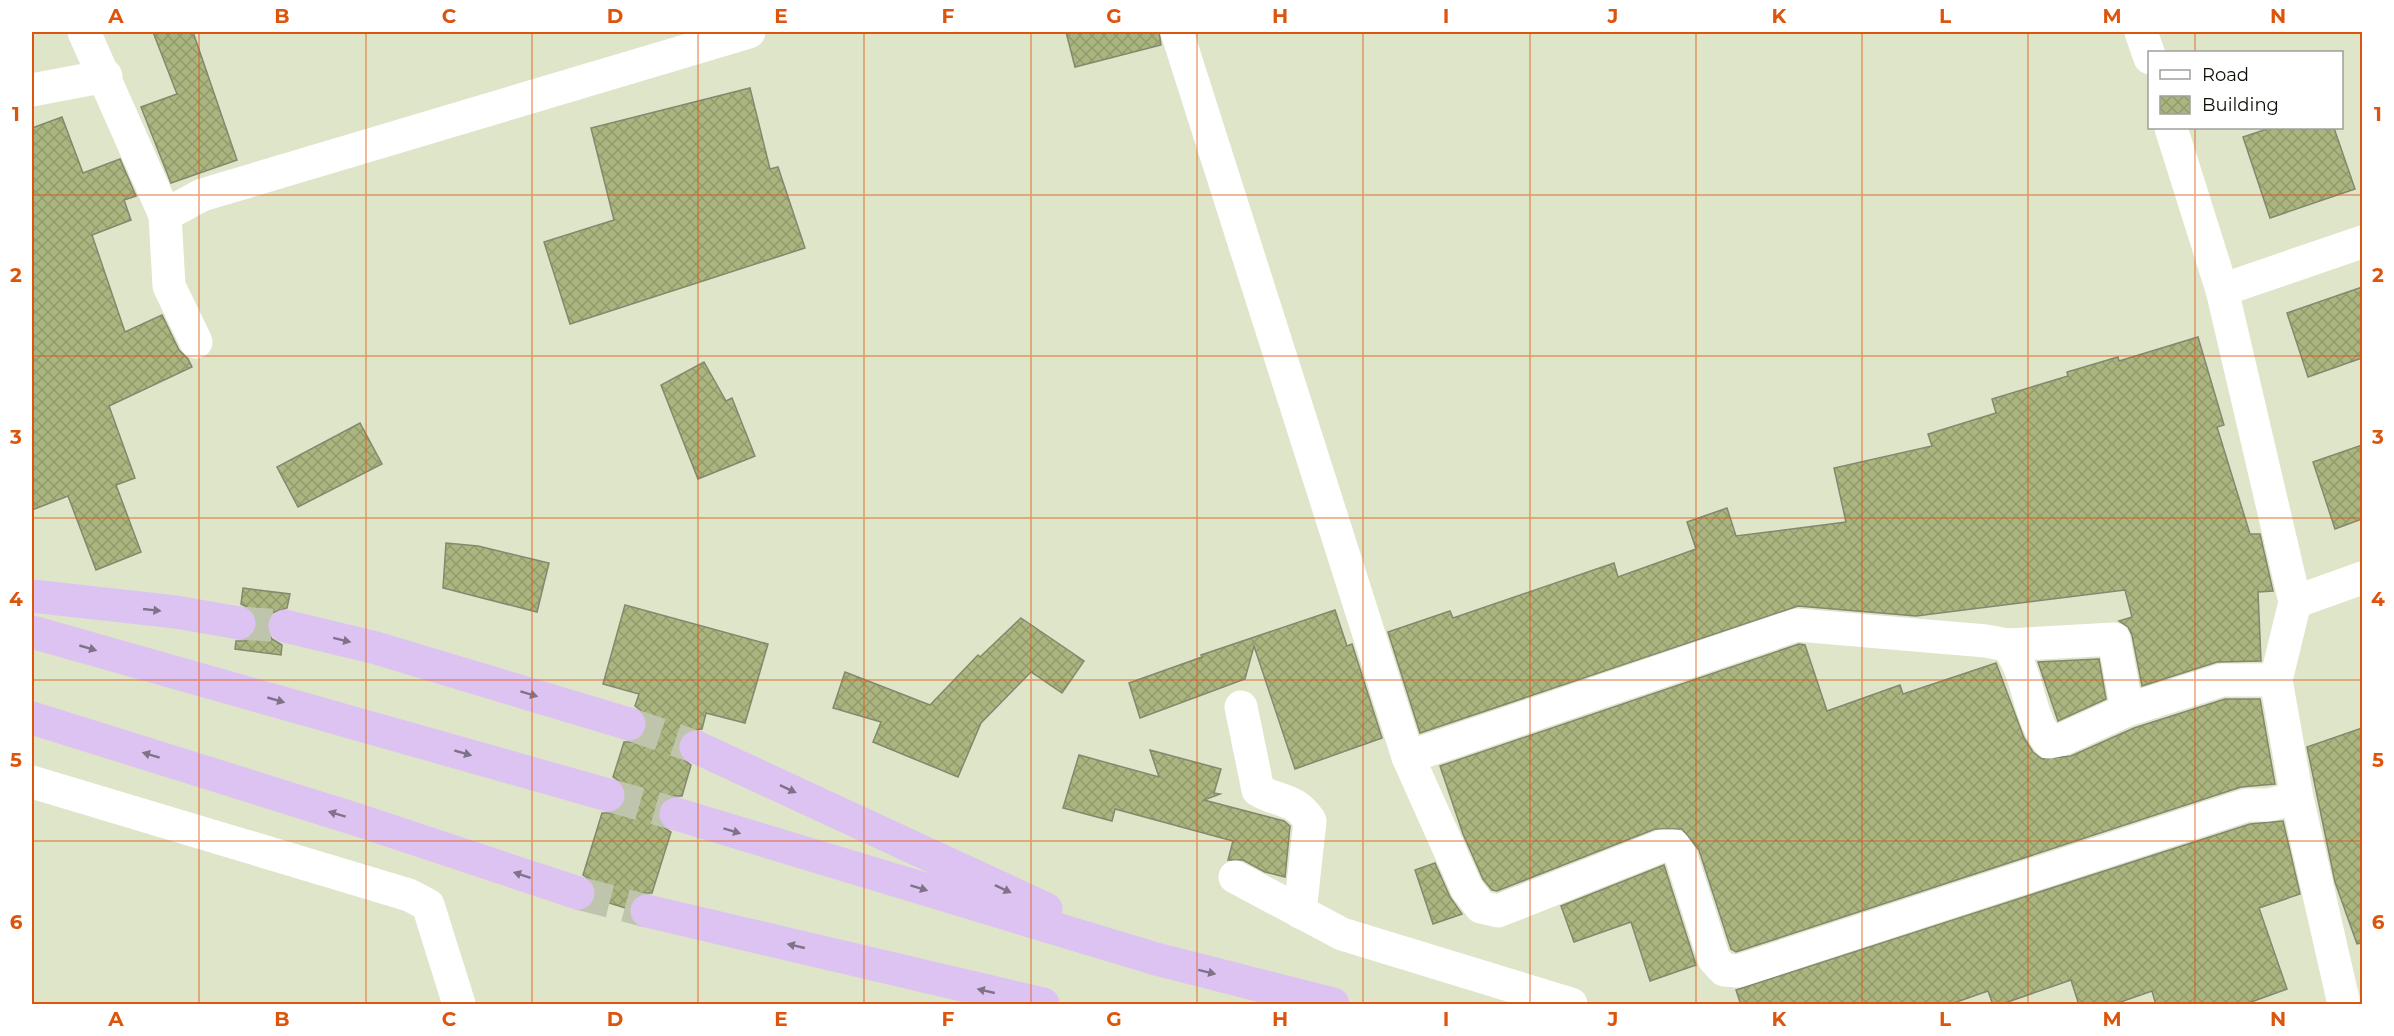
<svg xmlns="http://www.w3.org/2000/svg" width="2394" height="1036" viewBox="0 0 2394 1036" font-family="Montserrat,sans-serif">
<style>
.building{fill:url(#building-cross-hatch);stroke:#83886f;stroke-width:1.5}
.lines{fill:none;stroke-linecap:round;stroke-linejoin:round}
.highway-tunnel{stroke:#bfc5ac;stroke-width:33;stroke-dasharray:33 16;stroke-linecap:butt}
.minor{stroke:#fff;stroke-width:33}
.highway{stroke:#ddc3f2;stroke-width:33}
.oneway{fill:#807288}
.grid{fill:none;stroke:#dd550c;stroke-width:1.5;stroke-opacity:0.55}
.neatline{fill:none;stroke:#dd550c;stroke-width:2}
.grid-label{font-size:20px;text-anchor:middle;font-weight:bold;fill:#dd550c}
</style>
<defs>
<pattern id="building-cross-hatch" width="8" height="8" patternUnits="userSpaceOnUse" patternTransform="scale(1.5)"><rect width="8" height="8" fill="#aab57f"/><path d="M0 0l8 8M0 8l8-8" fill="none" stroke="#919b6c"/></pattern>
</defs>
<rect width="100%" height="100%" fill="#dee5c9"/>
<g class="building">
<path d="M153,32H193L237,160L171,183L141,107L177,94Z"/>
<path d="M1066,32H1159L1161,45L1075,67Z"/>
<path d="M750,88L770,169L778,167L805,248L570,324L544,242L614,220L591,128Z"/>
<path d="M62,117L83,173L120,159L136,196L124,200L131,220L92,235L125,332L162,315L179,350L188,359L192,367L109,406L135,478L116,485L141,552L96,570L68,496L32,510V128Z"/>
<path d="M2270,128H2334L2355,189L2270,218L2243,137Z"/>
<path d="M2362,287V358L2308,377L2287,313Z"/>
<path d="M2198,337L2224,425L2217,427L2250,534H2260L2273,591L2258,592L2261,661L2217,662L2142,686L2132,635L2128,627L2119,621L2132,617L2125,590L1916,616L1798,606L1420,733L1388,632L1450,611L1453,618L1614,563L1618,577L1696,549L1687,522L1727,508L1736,536L1846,522L1834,468L1932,446L1928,434L1996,413L1992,399L2068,376L2067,372L2118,357L2119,361Z"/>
<path d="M704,362L726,401L732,398L755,456L698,479L661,385Z"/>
<path d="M360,423L382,464L298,507L277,467Z"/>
<path d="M2362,445V519L2335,529L2313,462Z"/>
<path d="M446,543L478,546L549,563L537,612L443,588Z"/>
<path d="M243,588L290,594L287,608L272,613L267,622V631L272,639L282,645L281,655L235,649L236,641H245L253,635L257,626V617L251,609L241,604Z"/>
<path d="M625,605L768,644L745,723L706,713L702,729L686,731L679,739L677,748L680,757L691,765L682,796H671L664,800L658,808V819L663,827L671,832L652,893H642L634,898L629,909L596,899V890L592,881L583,875L602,813H613L621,809L626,801V790L621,782L613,777L624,742H633L641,738L647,729V720L643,712L635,706L639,694L603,684Z"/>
<path d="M1335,610L1347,646L1352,644L1382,738L1295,769L1254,646L1245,679L1140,718L1129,683L1202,657L1201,655Z"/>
<path d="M1021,618L1084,661L1062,693L1031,672L981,723L958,777L873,742L881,722L833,708L845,672L930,705L978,655L980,657Z"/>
<path d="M1799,644L1805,645L1827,711L1900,685L1903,694L1996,663L2024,738L2033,752L2042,759L2071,756L2134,728L2225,699H2260L2275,784L2241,787L1736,952L1731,949L1699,850L1682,829H1655L1497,891L1492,890L1483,879L1463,834L1440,766Z"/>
<path d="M2099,659L2106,699L2058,721L2038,662Z"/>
<path d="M2362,728V943L2357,944L2335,882L2307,747Z"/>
<path d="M1150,750L1221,769L1214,793L1220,794L1204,800L1284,821L1290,826L1285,877L1265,872L1243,860H1228L1233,841L1115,809L1112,821L1063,808L1079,755L1159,777Z"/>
<path d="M2283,821L2300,894L2259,908L2287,989L2243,1005H2156L2152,991L2112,1005H2079L2071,980L1999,1005H1993L1988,991L1948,1005H1741L1736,990L2250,824Z"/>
<path d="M1435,863L1450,897L1462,914L1433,924L1415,870Z"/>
<path d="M1664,865L1696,965L1650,981L1631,922L1574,942L1561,906Z"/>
</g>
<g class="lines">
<g class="highway-tunnel">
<path d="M239,623L285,626"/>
<path d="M629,724L696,747"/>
<path d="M608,795L676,814"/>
<path d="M578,893L647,911"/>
</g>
<g class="minor">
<path d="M84,32L165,215L202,195L749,32"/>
<path d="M1177,32L1408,757L1467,889L1481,907L1498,911L1662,846H1674L1681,856L1714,959L1724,970L1738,971L2247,805H2268L2297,798"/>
<path d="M2141,32L2150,58"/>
<path d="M32,90L106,76"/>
<path d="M2171,128L2222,290L2295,602L2276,680L2297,798L2344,1004"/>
<path d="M165,215L169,286L196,342"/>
<path d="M2222,290L2362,242"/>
<path d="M2295,602L2362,578"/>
<path d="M2007,645C2030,674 2026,712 2049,742L2063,739L2127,710L2222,680H2276"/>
<path d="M1241,707L1258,790C1280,803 1294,797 1310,821L1300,912"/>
<path d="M1408,757L1797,625L1986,641L2007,645L2114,639L2127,710"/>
<path d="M32,782L409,895L428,905L459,1004"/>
<path d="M1235,877L1342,934L1571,1004"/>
</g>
<g class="highway">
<path d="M32,596L176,612L239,623"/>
<path d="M285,626L376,648L629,724"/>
<path d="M32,632L608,795"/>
<path d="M32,718L355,819L578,893"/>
<path d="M696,747L1046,909"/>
<path d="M676,814L1156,959L1333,1004"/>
<path d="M647,911L1043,1004"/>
</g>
</g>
<defs><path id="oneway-solid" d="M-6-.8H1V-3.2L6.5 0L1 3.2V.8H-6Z" transform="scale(1.5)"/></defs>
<g class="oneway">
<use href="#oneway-solid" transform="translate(152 610) rotate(6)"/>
<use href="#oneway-solid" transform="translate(342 640) rotate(14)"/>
<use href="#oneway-solid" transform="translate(88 648) rotate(16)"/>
<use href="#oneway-solid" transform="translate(529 694) rotate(17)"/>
<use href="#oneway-solid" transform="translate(276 700) rotate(16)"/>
<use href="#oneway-solid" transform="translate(463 753) rotate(16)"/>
<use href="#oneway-solid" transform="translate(151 755) rotate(-163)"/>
<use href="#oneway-solid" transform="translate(788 789) rotate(25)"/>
<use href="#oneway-solid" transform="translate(337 814) rotate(-163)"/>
<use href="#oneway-solid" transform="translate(732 831) rotate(17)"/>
<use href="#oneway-solid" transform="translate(522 875) rotate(-162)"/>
<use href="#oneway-solid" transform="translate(919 888) rotate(17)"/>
<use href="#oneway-solid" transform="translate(1003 889) rotate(25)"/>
<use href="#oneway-solid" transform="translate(796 946) rotate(-167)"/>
<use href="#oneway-solid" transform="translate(1207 972) rotate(14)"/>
<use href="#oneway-solid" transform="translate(986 991) rotate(-167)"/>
</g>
<path class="grid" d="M199,32V1004M366,32V1004M532,32V1004M698,32V1004M864,32V1004M1031,32V1004M1197,32V1004M1363,32V1004M1530,32V1004M1696,32V1004M1862,32V1004M2028,32V1004M2195,32V52M2195,128V1004M32,195H2362M32,356H2362M32,518H2362M32,680H2362M32,841H2362"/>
<rect width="2394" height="1036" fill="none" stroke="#ffffff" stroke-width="66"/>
<rect x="2148" y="51" width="195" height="78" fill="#ffffff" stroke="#9f9f9c" stroke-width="1.5"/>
<rect x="2160" y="70" width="30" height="9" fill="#ffffff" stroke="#9f9f9c" stroke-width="1.5"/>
<text x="2202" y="81" font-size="18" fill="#0e1007">Road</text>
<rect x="2160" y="96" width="30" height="18" fill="url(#building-cross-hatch)" stroke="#9f9f9c" stroke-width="1.5"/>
<text x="2202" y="111" font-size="18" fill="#0e1007">Building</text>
<rect x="33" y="33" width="2328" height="970" class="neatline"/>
<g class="grid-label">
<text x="116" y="23">A</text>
<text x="282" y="23">B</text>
<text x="449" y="23">C</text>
<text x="615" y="23">D</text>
<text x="781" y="23">E</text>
<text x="948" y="23">F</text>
<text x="1114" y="23">G</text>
<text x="1280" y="23">H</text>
<text x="1446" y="23">I</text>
<text x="1613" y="23">J</text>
<text x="1779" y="23">K</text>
<text x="1945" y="23">L</text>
<text x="2112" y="23">M</text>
<text x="2278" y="23">N</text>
<text x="16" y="121">1</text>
<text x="2378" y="121">1</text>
<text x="16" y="282">2</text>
<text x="2378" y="282">2</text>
<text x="16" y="444">3</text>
<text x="2378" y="444">3</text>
<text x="16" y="606">4</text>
<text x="2378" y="606">4</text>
<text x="16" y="767">5</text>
<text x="2378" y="767">5</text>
<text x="16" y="929">6</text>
<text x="2378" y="929">6</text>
<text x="116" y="1026">A</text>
<text x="282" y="1026">B</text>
<text x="449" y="1026">C</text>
<text x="615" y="1026">D</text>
<text x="781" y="1026">E</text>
<text x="948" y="1026">F</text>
<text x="1114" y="1026">G</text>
<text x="1280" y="1026">H</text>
<text x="1446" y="1026">I</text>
<text x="1613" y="1026">J</text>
<text x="1779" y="1026">K</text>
<text x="1945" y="1026">L</text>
<text x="2112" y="1026">M</text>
<text x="2278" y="1026">N</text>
</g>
</svg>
